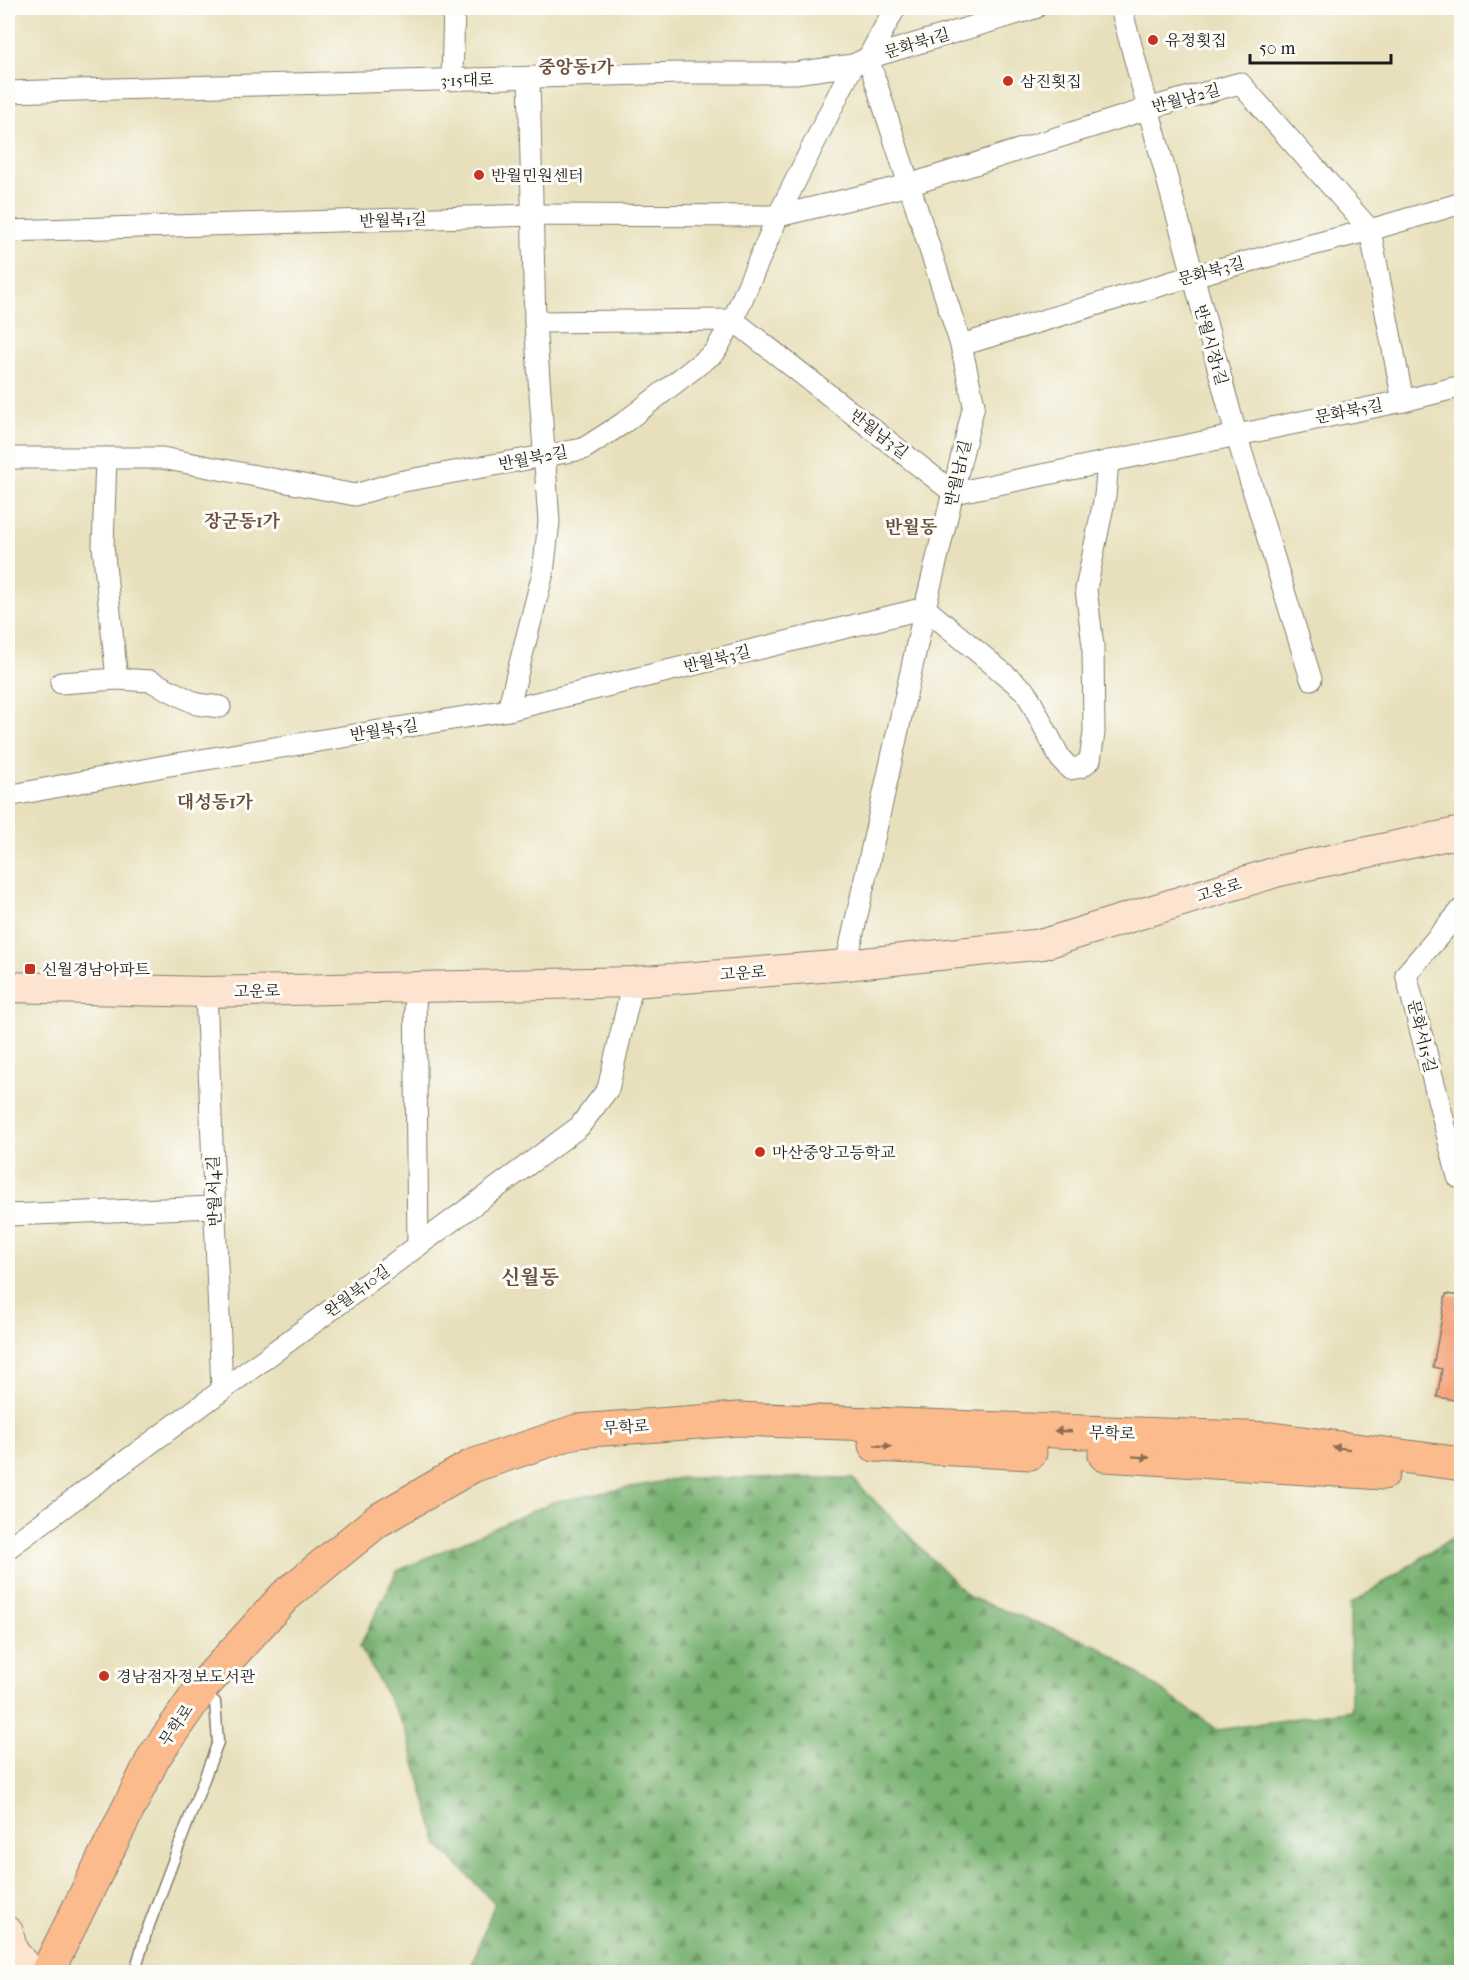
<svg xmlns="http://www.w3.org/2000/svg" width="1469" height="1980" viewBox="0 0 1469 1980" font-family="'IM FELL French Canon','Noto Serif KR',serif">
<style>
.forest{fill:url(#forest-firs);stroke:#496645;stroke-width:1.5}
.building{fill:#f4a47b}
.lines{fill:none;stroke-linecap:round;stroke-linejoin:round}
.lane-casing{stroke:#827e6c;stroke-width:13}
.street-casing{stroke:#827e6c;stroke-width:23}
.secondary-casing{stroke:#827e6c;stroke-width:32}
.primary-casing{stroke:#827e6c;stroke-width:35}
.lane{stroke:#fff;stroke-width:10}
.street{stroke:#fff;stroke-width:21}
.secondary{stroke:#fde4d1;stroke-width:30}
.primary{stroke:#fbbb8c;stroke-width:33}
.oneway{fill:#8c6c54}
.poi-dot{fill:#c8321e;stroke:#fdfcf7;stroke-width:2}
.labels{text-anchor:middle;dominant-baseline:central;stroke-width:6;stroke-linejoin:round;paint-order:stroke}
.poi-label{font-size:16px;fill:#1c1c1c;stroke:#fdfcf7;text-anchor:start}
.street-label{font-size:16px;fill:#1c1c1c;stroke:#fdfcf7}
.neighbourhood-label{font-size:18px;font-weight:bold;fill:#684c3d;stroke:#fdfcf7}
.quarter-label{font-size:20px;font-weight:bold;fill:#684c3d;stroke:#fdfcf7}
</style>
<defs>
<pattern id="forest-firs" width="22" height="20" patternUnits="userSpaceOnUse" patternTransform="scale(1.5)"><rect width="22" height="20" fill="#76b06e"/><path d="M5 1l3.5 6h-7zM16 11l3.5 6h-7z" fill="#608e5a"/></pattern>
</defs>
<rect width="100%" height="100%" fill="#fdfcf7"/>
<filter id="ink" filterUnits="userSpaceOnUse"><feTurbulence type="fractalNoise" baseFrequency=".0167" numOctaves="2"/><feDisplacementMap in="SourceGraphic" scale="12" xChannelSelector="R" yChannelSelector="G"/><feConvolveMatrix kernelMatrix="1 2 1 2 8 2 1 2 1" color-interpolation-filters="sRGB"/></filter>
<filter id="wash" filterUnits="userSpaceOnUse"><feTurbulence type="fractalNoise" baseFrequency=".008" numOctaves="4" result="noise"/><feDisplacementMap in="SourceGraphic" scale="24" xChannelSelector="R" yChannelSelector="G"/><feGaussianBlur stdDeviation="1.35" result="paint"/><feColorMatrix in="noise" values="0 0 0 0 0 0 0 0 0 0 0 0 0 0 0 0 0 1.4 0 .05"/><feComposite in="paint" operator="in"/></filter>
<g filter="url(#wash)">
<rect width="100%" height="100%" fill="#e8e0bc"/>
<path class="forest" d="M680,1478H852L969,1597L1098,1646L1218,1730L1351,1710L1350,1605L1461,1532V1972H469L495,1903L438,1845L406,1731L360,1646L397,1571L553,1502Z"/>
<g id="blocks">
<path class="building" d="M1446,1294L1461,1296V1401L1437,1397L1442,1369L1433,1367Z"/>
</g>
</g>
<g filter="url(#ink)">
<use href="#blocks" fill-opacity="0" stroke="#827e6c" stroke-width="1.5"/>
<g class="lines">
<defs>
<path id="lane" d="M135,1972L146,1933L218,1742L215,1702"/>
<g id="street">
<path d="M1121,8L1236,434L1311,679"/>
<path d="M452,80L454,8"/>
<path d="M8,92L681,73H795L853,65L868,58L895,8"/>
<path d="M8,231L533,215L778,216L909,185L1150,108L1240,83L1370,230L1403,401"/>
<path d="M535,322L733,320L954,493L1403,401L1462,386"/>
<path d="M961,345L1192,276L1370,230L1462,203"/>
<path d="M8,458H162L355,495L398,482L583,449L622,424L715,352L733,320L778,216L853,65"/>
<path d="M117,679L151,681L197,704L220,707"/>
<path d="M61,683L117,679L103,546L106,458"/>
<path d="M508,710L543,573L549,522L535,322L529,78"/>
<path d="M8,796L164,766L508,710L925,608L1026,692L1060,758L1070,769L1081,767L1090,760L1094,733L1093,646L1086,589L1105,496L1108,461"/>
<path d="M1462,909L1406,974L1458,1177L1462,1178"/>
<path d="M846,965L925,608L974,405L961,345L868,58L1035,8"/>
<path d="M415,987L418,1245"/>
<path d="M206,992L222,1390"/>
<path d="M8,1215L215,1207"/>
<path d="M8,1548L579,1127L608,1089L633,982"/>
</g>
<g id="secondary">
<path d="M8,987L206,992L633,982L846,965L1043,944L1279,871L1462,832"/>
<path d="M8,1932L12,1950L30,1972"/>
</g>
<g id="primary">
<path d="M875,1445L1030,1453"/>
<path d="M1105,1455L1383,1473"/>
<path d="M47,1972L154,1757L204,1685L285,1596L377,1521L472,1466L577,1431L738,1419L1272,1439L1462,1464"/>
</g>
</defs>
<use href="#lane" class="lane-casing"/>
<use href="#street" class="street-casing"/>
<use href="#secondary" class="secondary-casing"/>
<use href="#primary" class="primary-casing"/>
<use href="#lane" class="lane"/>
<use href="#street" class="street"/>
<use href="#secondary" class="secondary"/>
<use href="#primary" class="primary"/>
</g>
<defs><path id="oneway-solid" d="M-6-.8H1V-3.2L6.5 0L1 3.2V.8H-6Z" transform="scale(1.5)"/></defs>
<g class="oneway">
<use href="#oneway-solid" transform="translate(1063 1431) rotate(-178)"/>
<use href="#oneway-solid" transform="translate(883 1446) rotate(5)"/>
<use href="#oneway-solid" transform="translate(1341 1448) rotate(-173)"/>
<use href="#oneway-solid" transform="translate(1141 1457) rotate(4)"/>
</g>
</g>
<g class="poi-dot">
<circle cx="1153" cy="40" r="6"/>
<circle cx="1008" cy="81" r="6"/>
<circle cx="479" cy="175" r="6"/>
<rect x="24" y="963" width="12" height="12" rx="3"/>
<circle cx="760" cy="1152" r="6"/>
<circle cx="104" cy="1676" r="6"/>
</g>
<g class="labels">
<g class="poi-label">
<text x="1165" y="40">유정횟집</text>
<text x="1020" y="81">삼진횟집</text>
<text x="491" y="175">반월민원센터</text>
<text x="42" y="969">신월경남아파트</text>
<text x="772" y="1152">마산중앙고등학교</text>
<text x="116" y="1676">경남점자정보도서관</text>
</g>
<g class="street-label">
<text transform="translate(917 43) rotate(-17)">문화북1길</text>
<text transform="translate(467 80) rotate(-1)">3·15대로</text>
<text transform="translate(1186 98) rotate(-15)">반월남2길</text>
<text transform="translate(393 220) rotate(-2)">반월북1길</text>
<text transform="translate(1211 271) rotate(-15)">문화북3길</text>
<text transform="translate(1211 345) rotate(74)">반월시장1길</text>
<text transform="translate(1349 411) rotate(-11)">문화북5길</text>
<text transform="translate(879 434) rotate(38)">반월남3길</text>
<text transform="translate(533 458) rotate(-11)">반월북2길</text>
<text transform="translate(958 473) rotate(-77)">반월남1길</text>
<text transform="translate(717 659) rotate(-14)">반월북3길</text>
<text transform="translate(384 730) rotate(-9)">반월북5길</text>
<text transform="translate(1219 890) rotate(-17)">고운로</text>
<text transform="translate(743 973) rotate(-4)">고운로</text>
<text transform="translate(257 991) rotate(-1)">고운로</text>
<text transform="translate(1422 1036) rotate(76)">문화서15길</text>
<text transform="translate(214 1191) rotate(-92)">반월서4길</text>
<text transform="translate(357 1291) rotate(-36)">완월북10길</text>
<text transform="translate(626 1427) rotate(-4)">무학로</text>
<text transform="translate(1112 1433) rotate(2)">무학로</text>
<text transform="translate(176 1725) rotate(-56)">무학로</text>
</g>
<g class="neighbourhood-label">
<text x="576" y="67">중앙동1가</text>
<text x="242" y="521">장군동1가</text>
<text x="911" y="527">반월동</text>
<text x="215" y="802">대성동1가</text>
</g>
<g class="quarter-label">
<text x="530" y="1277">신월동</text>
</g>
</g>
<rect width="1469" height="1980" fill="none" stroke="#fdfcf7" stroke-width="30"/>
<path d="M1250 54v9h141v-9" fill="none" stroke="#1c1c1c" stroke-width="3"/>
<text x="1259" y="54" font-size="18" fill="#1c1c1c" stroke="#fdfcf7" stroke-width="4.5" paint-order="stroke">50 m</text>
</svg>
